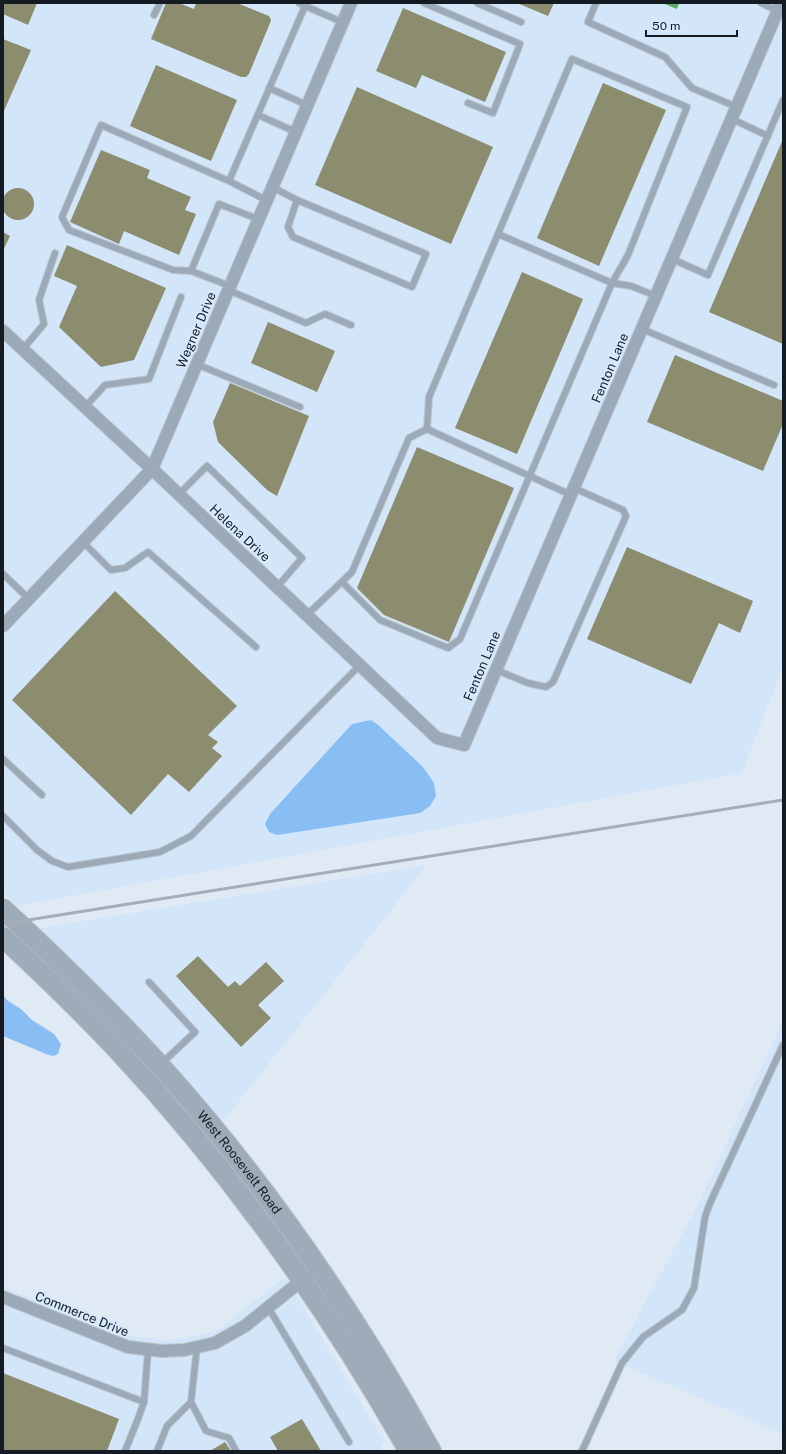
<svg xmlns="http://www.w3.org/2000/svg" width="786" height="1454" viewBox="0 0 786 1454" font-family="'Public Sans',sans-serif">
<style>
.built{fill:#d3e5f8}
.water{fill:#88bef4}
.public{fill:#5aae61}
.industry{fill:#8c8c6e}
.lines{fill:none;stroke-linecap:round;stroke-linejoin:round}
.service-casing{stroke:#bcc5cd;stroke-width:8}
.minor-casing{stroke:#bcc5cd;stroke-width:14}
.primary-casing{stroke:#bcc5cd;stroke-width:22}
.service{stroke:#9ba9b9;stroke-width:6}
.minor{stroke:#9ba9b9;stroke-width:12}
.primary{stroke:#9eabb9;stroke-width:20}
.rail{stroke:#a4aeba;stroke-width:3}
.labels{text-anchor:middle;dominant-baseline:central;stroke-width:4;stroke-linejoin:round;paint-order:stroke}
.street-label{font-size:13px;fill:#141b22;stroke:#d7e9fd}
</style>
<rect width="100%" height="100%" fill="#dfeaf5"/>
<g class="built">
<path d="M3,3H783V666L742,773L17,906L3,893Z"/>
<path d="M427,865L220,1125L122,1016L40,928Z"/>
<path d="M783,1020V1434L614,1361L698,1204Z"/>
<path d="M285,1277L384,1441L379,1451H3V1287L118,1334L169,1341L216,1331Z"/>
</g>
<g class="water">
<path d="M371,720L377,724L423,767L434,783L436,796L430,806L420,813L277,835L269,832L265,824L270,814L352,724Z"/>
<path d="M3,995L8,1001L21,1009L32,1020L54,1034L61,1044L58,1054L53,1056L46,1054L3,1036Z"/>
</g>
<path class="public" d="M662,3H679L677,9Z"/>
<g class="industry">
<path d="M3,3H37L28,25L3,14Z"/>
<path d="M166,3H179L194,9L196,3H237L269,16L271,20L270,23L249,74L246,77H241L151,39Z"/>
<path d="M517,3H554L548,16Z"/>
<path d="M403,8L506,52L485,102L422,75L416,88L376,71Z"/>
<path d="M3,39L31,50L3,113Z"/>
<path d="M156,65L237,100L211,161L130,126Z"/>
<path d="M603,83L666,110L599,266L537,238Z"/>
<path d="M357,87L493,147L451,244L315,185Z"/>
<path d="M783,139V344L709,312Z"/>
<path d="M101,150L150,170L147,178L191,197L185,210L196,214L179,255L124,231L119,244L70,222Z"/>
<circle cx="18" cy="204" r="16"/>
<path d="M3,232L10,236L3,251Z"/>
<path d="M67,245L166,288L134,360L101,367L59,327L77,286L54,276Z"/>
<path d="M522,272L583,299L517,454L455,428Z"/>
<path d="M268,322L335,351L317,392L251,363Z"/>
<path d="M675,355L783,401V424L763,471L647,422Z"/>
<path d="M230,383L309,416L277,496L267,490L218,442L213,422Z"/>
<path d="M417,447L514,488L449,642L384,615L357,588Z"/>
<path d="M627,547L753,601L740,633L719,623L691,684L587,639Z"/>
<path d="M115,591L237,706L208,735L218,742L212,748L222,756L189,792L168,774L131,815L12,700Z"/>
<path d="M198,956L228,987L235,981L240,986L266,962L284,981L258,1005L271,1018L241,1047L176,976Z"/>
<path d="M3,1373L119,1419L107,1451H3Z"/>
<path d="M302,1419L321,1451H278L270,1437Z"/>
<path d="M225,1442L231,1451H210Z"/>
</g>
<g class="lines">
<defs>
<g id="service">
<path d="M306,3L305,6L342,22"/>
<path d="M424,3L520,44L493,113L468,103"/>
<path d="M477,3L521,22"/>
<path d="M596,3L588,22L665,57L692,88L737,107"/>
<path d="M761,3L778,11"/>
<path d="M154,15L160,3"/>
<path d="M269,88L307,105"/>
<path d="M258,115L296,132"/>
<path d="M732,119L768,136"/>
<path d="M229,181L101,125L62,217L69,230L173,270L191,271L230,286"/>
<path d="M272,187L297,200L426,254L412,287L293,237L288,227L297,200"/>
<path d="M266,200L229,181L305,6L299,3"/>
<path d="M498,234L612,283L631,286L656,296"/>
<path d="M672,259L708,275L783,100"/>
<path d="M191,271L219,204L258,219"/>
<path d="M228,290L306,323L325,314L351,325"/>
<path d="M642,329L774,385"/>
<path d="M23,349L44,324L39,300L55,253"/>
<path d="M196,364L300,407"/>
<path d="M85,407L105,385L149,379L181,297"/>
<path d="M179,494L207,466L302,558L277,587"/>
<path d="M83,542L111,570L125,568L148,552L256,647"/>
<path d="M3,574L29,599"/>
<path d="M342,582L380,620L448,648L460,639L612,283L628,255L687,107L572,59L429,397L427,429"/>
<path d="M307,615L352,572L409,438L427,429L571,495"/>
<path d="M496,670L528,683L546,687L553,682L626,516L623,510L574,488"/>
<path d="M3,759L42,795"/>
<path d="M3,816L37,850L52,861L68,867L160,852L191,836L360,665"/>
<path d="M149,982L195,1032L161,1064"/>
<path d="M268,1307L349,1442"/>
<path d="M197,1347L191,1402L206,1431L229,1438L236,1451"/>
<path d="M3,1348L144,1402"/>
<path d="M125,1451L138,1419L144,1402L148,1350"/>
<path d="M157,1451L167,1426L191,1402"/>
<path d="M582,1451L622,1363L643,1337L682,1310L694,1288L705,1217L710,1203L783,1045"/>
</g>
<g id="minor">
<path d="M3,331L152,469L437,738L464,745L781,3"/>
<path d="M3,626L152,469L351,3"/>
<path d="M3,1297L128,1347L162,1351L184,1350L215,1343L245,1326L306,1277"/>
</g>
<g id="primary">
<path id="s1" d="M3,909C58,960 113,1013 163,1069C267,1185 356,1315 431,1451"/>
<path d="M3,937C42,973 80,1010 116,1048C230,1170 327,1306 409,1451"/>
</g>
</defs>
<use href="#service" class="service-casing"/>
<use href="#minor" class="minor-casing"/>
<use href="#primary" class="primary-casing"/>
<use href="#service" class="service"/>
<use href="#minor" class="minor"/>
<use href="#primary" class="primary"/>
<path class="rail" d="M3,924L783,800"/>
</g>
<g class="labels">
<g class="street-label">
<text transform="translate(196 330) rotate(-67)">Wegner Drive</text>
<text transform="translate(610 368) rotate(-67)">Fenton Lane</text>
<text transform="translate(240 533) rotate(43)">Helena Drive</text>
<text transform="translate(482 666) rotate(-67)">Fenton Lane</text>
<text stroke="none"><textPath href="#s1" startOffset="347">West Roosevelt Road</textPath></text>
<text transform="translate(82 1314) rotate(22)">Commerce Drive</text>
</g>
</g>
<rect width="786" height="1454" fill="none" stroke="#141b22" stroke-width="8"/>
<path d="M646 30v6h91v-6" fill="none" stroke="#141b22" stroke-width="2"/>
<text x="652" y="30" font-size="12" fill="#141b22" stroke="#d7e9fd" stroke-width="3" paint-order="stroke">50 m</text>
</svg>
